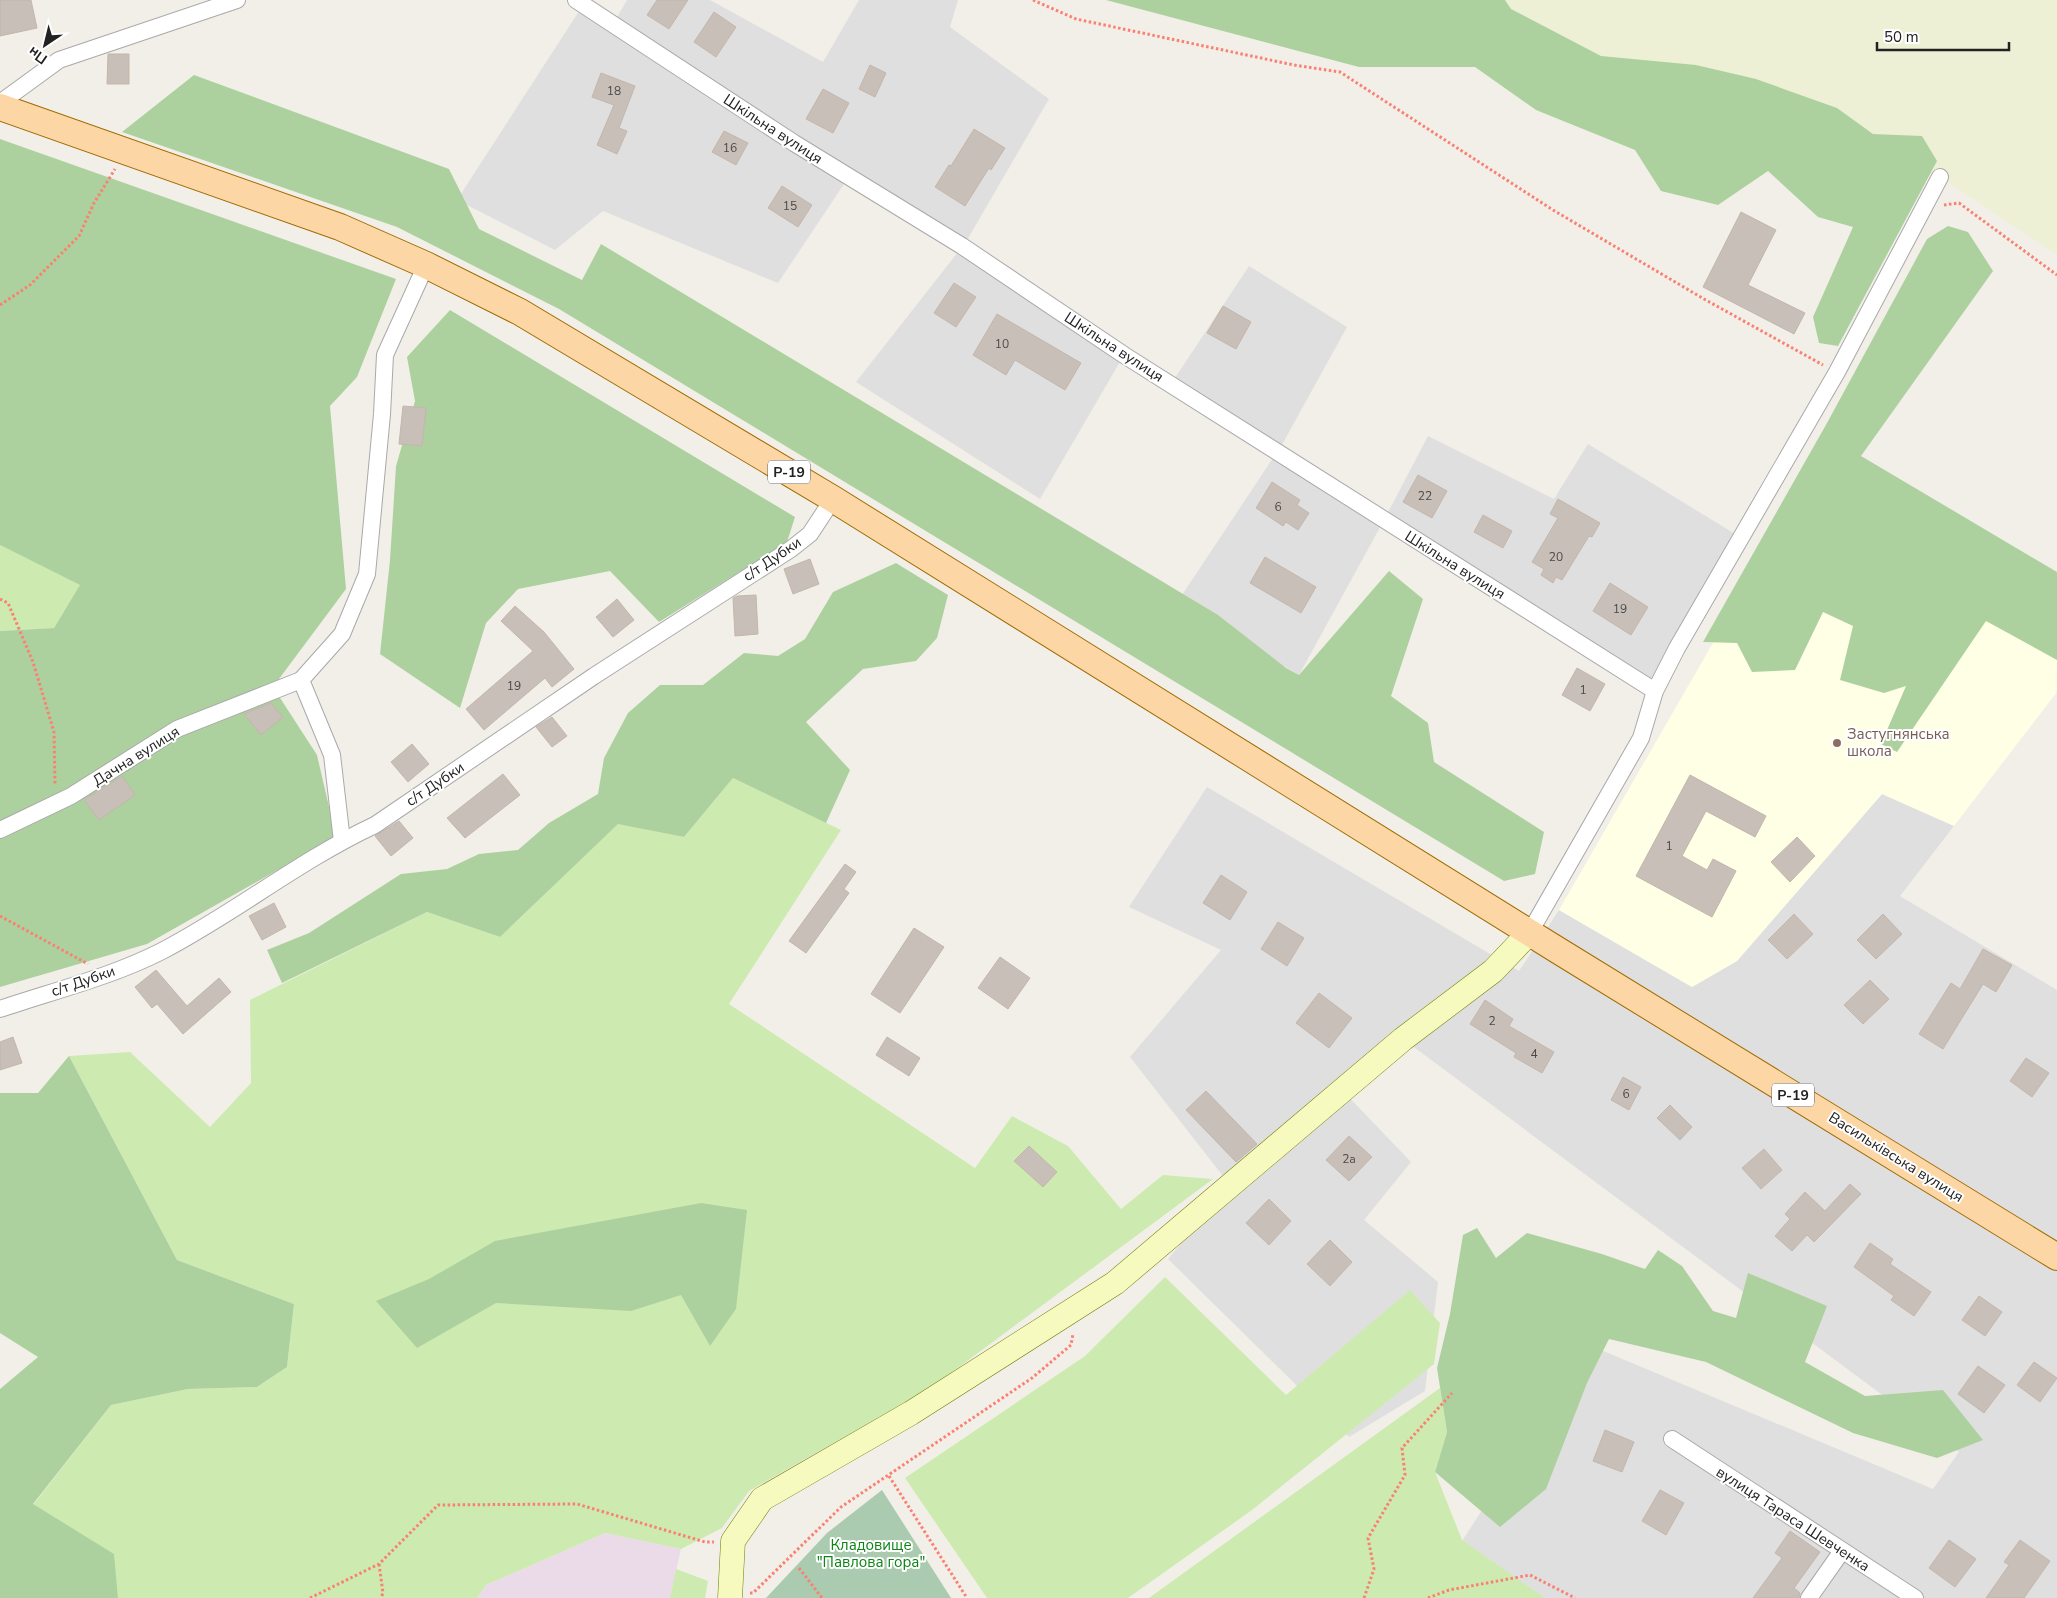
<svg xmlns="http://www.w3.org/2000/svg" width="2057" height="1598" viewBox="0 0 2057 1598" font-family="'Nunito Sans',sans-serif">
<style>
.residential{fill:#e0dfdf}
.industrial{fill:#ebdbe8}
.education{fill:#ffffe5}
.farmland{fill:#eef0d5}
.grass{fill:#cdebb0}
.forest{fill:#add19e}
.cemetery{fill:#aacbaf}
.building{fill:#c7bfb8;stroke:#c4b6ab}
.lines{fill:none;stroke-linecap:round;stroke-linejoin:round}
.street-casing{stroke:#a9a9a9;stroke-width:18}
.secondary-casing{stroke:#707d05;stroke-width:25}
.primary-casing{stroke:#a06b00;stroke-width:28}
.path{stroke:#fa8072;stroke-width:3;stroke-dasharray:2.5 2.5;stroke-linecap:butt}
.street{stroke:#fff;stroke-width:16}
.secondary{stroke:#f7fabf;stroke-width:24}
.primary{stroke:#fcd6a4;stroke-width:26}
.education-dot{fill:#8d6e63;stroke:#fff;stroke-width:2}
.labels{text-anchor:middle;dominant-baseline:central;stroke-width:4;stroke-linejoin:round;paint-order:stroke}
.number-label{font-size:12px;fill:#4b4948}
.shield{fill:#fff;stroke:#646464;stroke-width:1}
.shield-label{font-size:14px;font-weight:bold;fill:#222}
.street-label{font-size:15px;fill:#222;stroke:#fff}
.education-label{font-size:15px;fill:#785e54;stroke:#fff;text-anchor:start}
.park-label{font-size:15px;fill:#0c8416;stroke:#fff}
</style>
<rect width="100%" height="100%" fill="#f2efe9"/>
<g class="residential">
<path d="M627,0H710L823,62L859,0H958L950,27L1049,99L963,247L1124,355L1040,499L856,382L962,247L848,178L778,283L603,211L555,250L457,200L583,5L609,31Z"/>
<path d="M1249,266L1347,327L1278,452L1384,520L1428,436L1554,499L1588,444L1740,537L1655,691L1384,520L1299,675L1176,604L1277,452L1171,384Z"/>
<path d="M1207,787L1519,971L1559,910L1692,987L1737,961L1882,794L1954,826L1900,896L2057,990V1598H1545L1462,1541L1589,1345L1933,1489L1959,1452L1403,1039L1342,1090L1411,1162L1364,1220L1438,1282L1425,1391L1349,1437L1168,1259L1230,1185L1130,1057L1221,950L1129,907Z"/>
</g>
<path class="industrial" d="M605,1533L681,1549L670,1598H477L486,1585Z"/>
<path class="education" d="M1819,459L2057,599V692L1954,826L1882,794L1737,961L1692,987L1559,910Z"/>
<path class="farmland" d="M1267,0H2057V255L1940,177L1763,113Z"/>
<g class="grass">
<path d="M0,545L81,585L54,628L0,631Z"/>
<path d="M733,778L841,830L729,1004L975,1168L1012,1116L1068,1146L1121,1209L1163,1175L1213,1179L932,1387L749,1491L722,1528L681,1549L605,1533L486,1585L477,1598H118L113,1554L33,1505L111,1405L188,1389L257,1387L287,1367L294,1304L177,1260L69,1056L130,1052L210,1127L251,1083L250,1000L427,912L500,937L618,823L684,837Z"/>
<path d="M1165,1277L1286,1395L1410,1290L1440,1323L1434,1364L1252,1510L1128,1598H987L905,1478L1085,1356Z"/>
<path d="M1440,1388L1447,1432L1435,1472L1462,1540L1545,1598H1149Z"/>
<path d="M676,1569L708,1581L705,1598H670Z"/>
</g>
<g class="forest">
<path d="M1106,0H1505L1511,9L1601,56L1696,65L1756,79L1837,108L1873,134L1922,136L1937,161L1838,346L1819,343L1813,317L1853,227L1818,217L1768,171L1718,205L1661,191L1635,150L1536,110L1475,67H1359Z"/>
<path d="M194,75L449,169L479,229L582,280L601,244L1218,615L1286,668L1299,675L1389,571L1423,599L1391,696L1428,723L1434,762L1544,832L1535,874L1504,881L559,309L397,227L122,132Z"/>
<path d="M0,139L396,279L357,377L330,406L346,589L273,687L317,755L336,837L147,944L0,987V631L54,628L80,585L0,545Z"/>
<path d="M1948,226L1968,232L1993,271L1861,456L2057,572V660L1986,621L1897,752L1881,744L1906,686L1884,693L1840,680L1853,626L1823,612L1795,670L1752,672L1737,643L1703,642L1827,423L1927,239Z"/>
<path d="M450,310L795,517L787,542L659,622L610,571L518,589L486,623L460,708L380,654L390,560L396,466L415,401L407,357Z"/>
<path d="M896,563L948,595L937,638L916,661L863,669L806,722L850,770L826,823L733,778L684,837L618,824L500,937L427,912L282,983L267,950L309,933L401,874L447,869L479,854L518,850L549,823L598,794L604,758L628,713L660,685H703L744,653L778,656L805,639L833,592Z"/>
<path d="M69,1056L177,1260L294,1304L287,1367L257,1387L188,1389L111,1405L33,1504L114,1554L118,1598H0V1389L38,1357L0,1333V1093H38Z"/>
<path d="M701,1203L747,1210L736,1309L710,1346L681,1295L631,1311L496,1303L417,1348L376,1301L429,1279L495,1241Z"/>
<path d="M1477,1228L1496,1258L1527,1233L1602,1254L1645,1269L1658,1250L1682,1266L1713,1311L1736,1318L1748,1273L1827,1306L1805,1362L1865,1396L1943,1390L1983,1440L1937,1458L1853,1433L1706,1362L1609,1339L1587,1383L1546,1489L1500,1527L1435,1472L1447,1432L1437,1368L1450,1314L1463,1235Z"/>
</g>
<path class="cemetery" d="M882,1490L951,1598H766L827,1533Z"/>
<g class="building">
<path d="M0,0H31L37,28L0,36Z"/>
<path d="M657,0H688L669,29L647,15Z"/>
<path d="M714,12L736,27L716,57L694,42Z"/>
<path d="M108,54H129V84H107Z"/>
<path d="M870,65L886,73L875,97L859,89Z"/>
<path d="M601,73L635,86L619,128L627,131L617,154L597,145L614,105L592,97Z"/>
<path d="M823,89L849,103L833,133L806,119Z"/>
<path d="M974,129L1005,148L991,170L989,168L965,206L935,187L949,165L951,166Z"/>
<path d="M724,131L748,143L736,165L712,152Z"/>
<path d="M782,186L812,205L798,227L768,208Z"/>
<path d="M1741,212L1776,230L1748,285L1805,313L1794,334L1703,287Z"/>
<path d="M954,283L976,297L956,327L934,313Z"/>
<path d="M1223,306L1251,322L1236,349L1207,333Z"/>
<path d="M997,314L1081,363L1065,390L1015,360L1006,375L973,355Z"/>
<path d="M403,406L426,408L422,446L399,444Z"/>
<path d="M1418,475L1447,491L1432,518L1403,502Z"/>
<path d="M1272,482L1300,500L1297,505L1309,513L1298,530L1286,522L1283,526L1256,508Z"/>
<path d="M1558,499L1600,523L1592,537L1589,536L1562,580L1556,577L1553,583L1541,575L1544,569L1532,562L1558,518L1550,514Z"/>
<path d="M1483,515L1512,531L1503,548L1474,532Z"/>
<path d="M1265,557L1316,587L1301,613L1250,583Z"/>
<path d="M810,559L819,584L793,594L784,569Z"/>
<path d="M1610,583L1648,607L1631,635L1593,611Z"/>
<path d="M756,595L758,634L735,636L733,598L737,596Z"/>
<path d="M617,599L634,620L613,637L596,617Z"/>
<path d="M515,606L544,632L574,669L552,687L545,678L484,730L466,709L533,651L501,621Z"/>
<path d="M1577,668L1605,684L1590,711L1562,695Z"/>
<path d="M271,703L283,717L261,735L244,714Z"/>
<path d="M552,717L567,736L552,747L536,727Z"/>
<path d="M412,744L429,764L408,782L391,762Z"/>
<path d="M503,774L520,795L465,838L447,818Z"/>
<path d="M1690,775L1766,816L1755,837L1706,811L1682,856L1707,870L1713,859L1736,871L1712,917L1636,876Z"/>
<path d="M122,776L135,795L99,820L84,800Z"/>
<path d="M399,821L413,838L391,856L375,836Z"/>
<path d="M1797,837L1815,856L1790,882L1771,862Z"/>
<path d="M845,864L856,872L844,889L849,893L806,953L789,941Z"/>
<path d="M1221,875L1247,892L1230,920L1203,903Z"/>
<path d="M274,903L286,927L262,940L249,916Z"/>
<path d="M1794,914L1813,934L1787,959L1768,940Z"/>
<path d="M1883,914L1902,934L1876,959L1857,940Z"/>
<path d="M1278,922L1304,938L1287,966L1261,949Z"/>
<path d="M914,928L944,947L900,1013L871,994Z"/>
<path d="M1983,949L2012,965L1996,992L1983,984L1943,1049L1919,1034L1951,983L1960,989Z"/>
<path d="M1000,957L1030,978L1008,1009L978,988Z"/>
<path d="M156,970L187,1006L219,978L231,992L183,1034L157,1004L152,1008L135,987Z"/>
<path d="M1870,980L1889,999L1863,1024L1844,1005Z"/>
<path d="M1319,993L1352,1018L1329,1048L1296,1023Z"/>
<path d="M1485,1000L1513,1019L1509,1026L1554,1052L1542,1073L1514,1057L1516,1053L1470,1024Z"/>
<path d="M13,1037L22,1063L0,1070V1042Z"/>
<path d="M887,1037L920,1058L909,1076L876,1055Z"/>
<path d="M2026,1058L2049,1073L2032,1097L2010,1081Z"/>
<path d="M1623,1077L1641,1087L1629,1110L1611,1100Z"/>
<path d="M1206,1091L1257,1144L1236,1162L1186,1110Z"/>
<path d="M1670,1105L1692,1127L1680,1140L1657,1118Z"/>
<path d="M1349,1136L1372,1157L1349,1181L1326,1160Z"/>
<path d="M1029,1146L1057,1172L1043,1187L1014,1161Z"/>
<path d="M1764,1149L1782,1170L1761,1189L1742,1168Z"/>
<path d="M1850,1184L1861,1194L1814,1242L1807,1235L1792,1251L1775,1236L1790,1219L1785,1214L1805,1192L1825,1211Z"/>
<path d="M1269,1199L1291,1221L1269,1245L1246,1223Z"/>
<path d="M1330,1240L1352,1262L1330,1286L1307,1264Z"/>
<path d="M1870,1243L1893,1259L1890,1264L1931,1292L1914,1316L1891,1300L1894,1296L1854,1267Z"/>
<path d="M1979,1296L2002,1312L1985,1336L1962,1320Z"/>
<path d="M2034,1362L2057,1378L2040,1402L2017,1385Z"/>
<path d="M1978,1366L2005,1385L1984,1413L1958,1394Z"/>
<path d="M1605,1430L1634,1442L1622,1472L1593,1461Z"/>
<path d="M1660,1490L1684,1503L1666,1535L1642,1521Z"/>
<path d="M1790,1531L1820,1552L1794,1588L1800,1593L1799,1598H1753L1782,1558L1775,1553Z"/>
<path d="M1949,1540L1976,1559L1955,1587L1929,1568Z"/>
<path d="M2020,1540L2050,1561L2024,1598H1986L2009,1565L2004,1562Z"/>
</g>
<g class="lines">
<defs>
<g id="street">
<path d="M576,0L794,143L962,246L1124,355L1655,691"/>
<path d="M0,103L59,60L237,0"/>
<path d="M0,830L71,796L177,729L301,680"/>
<path d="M342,841L332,755L301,680L342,634L367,574L382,414L385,355L426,265"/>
<path d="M1530,932L1641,738L1655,691L1677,648L1837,372L1940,177"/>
<path d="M0,1009C53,991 111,977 162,951C235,913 300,860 375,825L594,676L791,549L810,534L833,499"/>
<path d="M1672,1439L1915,1598"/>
<path d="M1809,1598L1842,1551"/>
</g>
<path id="secondary" d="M730,1598L733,1541L762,1499L911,1413L1115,1283L1403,1039L1493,971L1530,932"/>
<path id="primary" d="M0,107L340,227L426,265L520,312L833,499L1559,951L2057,1257"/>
</defs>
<use href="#street" class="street-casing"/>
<use href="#secondary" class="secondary-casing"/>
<use href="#primary" class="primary-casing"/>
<g class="path">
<path d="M1033,0L1076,19L1294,65L1340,72L1553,210L1704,299L1823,365"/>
<path d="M1944,205L1959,203L2057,275"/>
<path d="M0,305L30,285L79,236L94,203L115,169"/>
<path d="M0,599L8,603L33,662L54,732L55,785"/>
<path d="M0,916L88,964"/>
<path d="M889,1476L967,1598"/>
<path d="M379,1564L383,1593L381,1598"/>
<path d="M799,1568L822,1598"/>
<path d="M750,1593H753L841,1507L1032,1378L1071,1345L1073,1334"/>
<path d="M310,1598L379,1564L438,1505L577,1504L705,1542H714"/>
<path d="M1364,1598L1374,1569L1368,1538L1405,1475L1402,1448L1452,1393"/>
<path d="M1428,1598L1449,1590L1530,1575L1575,1598"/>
</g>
<use href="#street" class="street"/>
<use href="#secondary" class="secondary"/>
<use href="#primary" class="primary"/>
</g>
<circle class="education-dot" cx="1837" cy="743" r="5"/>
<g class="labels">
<g class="number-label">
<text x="614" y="91">18</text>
<text x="730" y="148">16</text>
<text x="790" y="206">15</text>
<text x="1002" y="344">10</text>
<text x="1425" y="496">22</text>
<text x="1278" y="507">6</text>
<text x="1556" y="557">20</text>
<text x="1620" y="609">19</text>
<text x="514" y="686">19</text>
<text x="1583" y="690">1</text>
<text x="1669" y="846">1</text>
<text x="1492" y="1021">2</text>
<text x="1534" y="1054">4</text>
<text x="1626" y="1094">6</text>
<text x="1349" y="1159">2а</text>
</g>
<g class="shield">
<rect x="768" y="460.5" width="42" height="23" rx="4"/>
<rect x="1772" y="1083.5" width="42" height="23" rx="4"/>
</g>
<g class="shield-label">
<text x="789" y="472">Р-19</text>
<text x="1793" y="1095">Р-19</text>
</g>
<g class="street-label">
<text transform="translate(773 129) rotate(33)">Шкільна вулиця</text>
<text transform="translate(1114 347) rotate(33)">Шкільна вулиця</text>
<text transform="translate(772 559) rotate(-34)">с/т Дубки</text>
<text transform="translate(1455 565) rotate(32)">Шкільна вулиця</text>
<text transform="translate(136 756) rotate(-32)">Дачна вулиця</text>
<text transform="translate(435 784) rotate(-34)">с/т Дубки</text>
<text transform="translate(83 981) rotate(-19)">с/т Дубки</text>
<text transform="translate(1896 1157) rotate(32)">Васильківська вулиця</text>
<text transform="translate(1793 1519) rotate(33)">вулиця Тараса Шевченка</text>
</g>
<g class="education-label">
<text x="1847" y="734">Застугнянська<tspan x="1847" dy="17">школа</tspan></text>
</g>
<g class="park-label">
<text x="871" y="1545">Кладовище<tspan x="871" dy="17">"Павлова гора"</tspan></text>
</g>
</g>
<g transform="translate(45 45) rotate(215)" stroke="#ffffff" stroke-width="4" paint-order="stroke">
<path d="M0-4L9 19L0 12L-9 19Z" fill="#222222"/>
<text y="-8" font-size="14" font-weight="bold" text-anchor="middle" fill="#222222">Пн</text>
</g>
<path d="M1877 42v8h132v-8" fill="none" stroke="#222222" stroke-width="2.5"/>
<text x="1884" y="42" font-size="15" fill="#222222" stroke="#ffffff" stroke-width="4" paint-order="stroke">50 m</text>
</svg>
